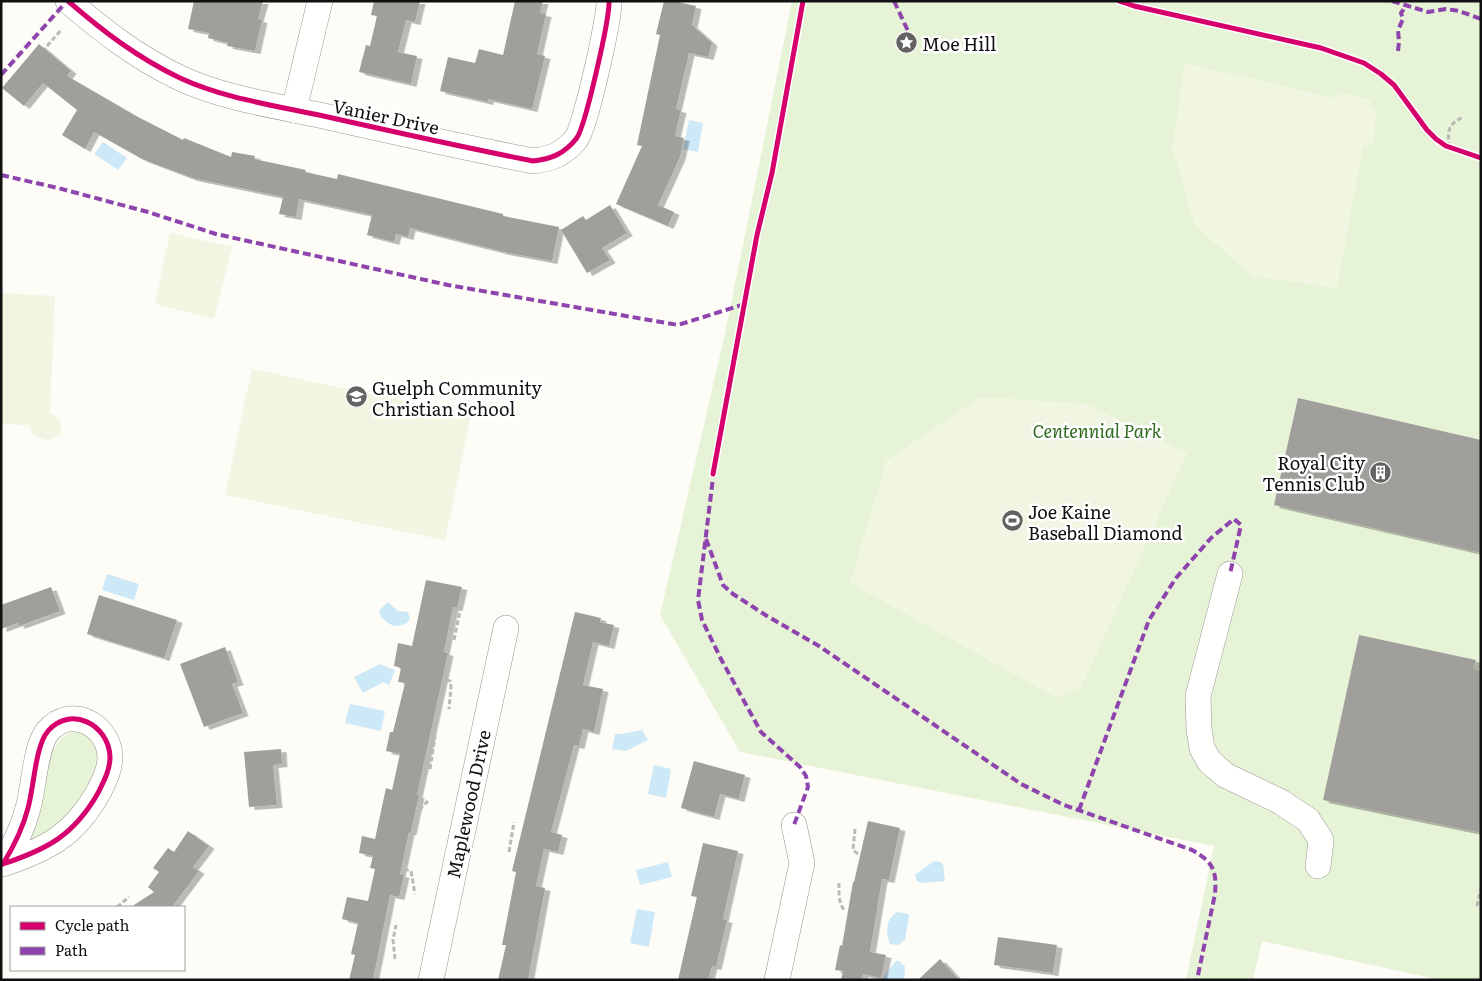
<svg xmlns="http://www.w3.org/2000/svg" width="1482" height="981" viewBox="0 0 1482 981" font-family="Literata,serif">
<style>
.green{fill:#e7f3d7}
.pitch{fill:#f0f6e1}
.water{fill:#cde8f7}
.building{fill:#a19f9c;filter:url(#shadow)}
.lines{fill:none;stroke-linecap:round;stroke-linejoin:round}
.minor-casing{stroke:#979795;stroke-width:26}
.path{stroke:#b9b9b8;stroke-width:3;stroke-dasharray:5 2.5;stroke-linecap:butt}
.minor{stroke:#fffffe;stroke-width:25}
.quiet{stroke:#8e44ad;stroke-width:4;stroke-dasharray:8 4;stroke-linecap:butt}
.cycleway-casing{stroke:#fff;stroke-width:8}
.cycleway{stroke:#d6006c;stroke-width:5}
.labels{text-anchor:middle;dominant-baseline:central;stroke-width:5;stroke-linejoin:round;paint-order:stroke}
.poi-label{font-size:18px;fill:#111;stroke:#fff;text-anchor:start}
.street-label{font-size:18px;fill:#111;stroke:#fff}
.park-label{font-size:18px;font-style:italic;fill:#2f6b1f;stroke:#fff}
</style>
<defs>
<filter id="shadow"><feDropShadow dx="5.5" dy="3" stdDeviation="0" flood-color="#0004"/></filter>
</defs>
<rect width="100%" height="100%" fill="#fdfcf7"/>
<g class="green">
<path d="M792,1H1474L1481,3V980H1440L1262,941L1253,980H1186L1214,846L740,752L660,615L726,329Z"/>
<path d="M83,730L99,746L97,772L65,823L33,840L30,837L53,751C60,738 67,731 83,730Z"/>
</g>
<g class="pitch">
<path d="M1185,63L1334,98L1339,92L1368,99L1376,112L1374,142L1363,146L1337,288L1252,276L1195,225L1172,147Z"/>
<path d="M170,233L232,247L214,319L155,304Z"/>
<path d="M1,293L55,296L50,413L60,419L61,433L49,441L34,436L29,425L1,424Z"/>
<path d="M252,369L471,415L445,540L225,495Z"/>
<path d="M980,397L1086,404L1187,453L1081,688L1057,698L850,583L887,460Z"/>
</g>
<g class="water">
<path d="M689,120L703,123L698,152L683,149Z"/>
<path d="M103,142L127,158L118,170L94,154Z"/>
<path d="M107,574L139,584L134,600L102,590Z"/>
<path d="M388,602L398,611L408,612L410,619C401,632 384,625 379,612L381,608Z"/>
<path d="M380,664L395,670L389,685L383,682L363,693L354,677Z"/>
<path d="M350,704L385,711L381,731L345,723Z"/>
<path d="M642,730L648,740L626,751L612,749L615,734H621Z"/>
<path d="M654,765L671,769L666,798L648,794Z"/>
<path d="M934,861L940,862L943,864L945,881L922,883L917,881L915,875Z"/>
<path d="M668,862L672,877L640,885L636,870Z"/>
<path d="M637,909L655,912L649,947L630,943Z"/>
<path d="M898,912L908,914L909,916L905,940L898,945L890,944C885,933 886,917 898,912Z"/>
<path d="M896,961H899L905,967L904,980H883L884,976Z"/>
</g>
<g class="building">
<path d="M194,1H263L258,19L262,20L255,51L227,46L228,43L208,38L209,33L188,29Z"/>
<path d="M374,1H420L415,22L406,20L398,52L417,56L411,84L359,72L366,45L370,46L377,16L371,15Z"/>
<path d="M515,1H543L540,13L546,14L537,54L545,56L532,109L488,99V102L440,91L448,57L475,63L479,49L503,55Z"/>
<path d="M664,1H673L696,6L692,25L712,43L708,57L689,53L676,109L681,110L675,136L684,138L680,157L658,205L674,212L668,226L616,204L642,146L637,145L660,35L656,34Z"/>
<path d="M39,44L71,71L67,76L136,116L183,140L184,138L231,157L232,152L255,156L254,159L306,170L305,172L337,179L338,174L503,214V216L559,227L552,261L504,252L410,228L408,237L396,234L394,242L367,235L372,215L299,199L296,217L279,214L283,197L192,178L142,159L94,132L85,149L62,135L77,110L43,83L24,106L2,88Z"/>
<path d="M610,205L627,233L602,248L610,260L587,273L561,230L583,216L586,220Z"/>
<path d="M1298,398L1481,440V553L1274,505Z"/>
<path d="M426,580L462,587L457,608L453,607L444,652L448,653L417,795H419L411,832H409L400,874L404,875L399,897L390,895L373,980H349L355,955L351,954L358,923L342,919L347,897L368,901L375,869L370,868L373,856L359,853L362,836L375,839L386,788L392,790L400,754L386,751L390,732H393L405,683L398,682L401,668L394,666L398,643L412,646Z"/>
<path d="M51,587L60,611L19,626L18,623L1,629V605Z"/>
<path d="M99,595L177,620L164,658L87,634Z"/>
<path d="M575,612L601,618L600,622L614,625L609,646L593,642L583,685L603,689L594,732L583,729L579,746L574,745L551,832L562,835L558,852L544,849L536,886L545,888L528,980H498L506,945H502L516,872L512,871Z"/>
<path d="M1359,635L1476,660L1474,669L1481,670V833L1323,800Z"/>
<path d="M225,647L238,682L232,684L243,713L204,727L180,664Z"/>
<path d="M281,749L282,764L273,765L277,805L249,807L244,752Z"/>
<path d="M694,761L745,775L739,799L720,794L714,817L681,808Z"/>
<path d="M868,821L900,828L889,880L882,879L870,952L886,955L881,978L863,974L862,980H841L843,971L835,970L840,945L842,946L853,882H854Z"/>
<path d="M188,831L209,846L193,867L199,871L172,907H131L154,892L148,887L159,872L153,868L168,848L174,852Z"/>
<path d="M703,843L738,851L723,919L727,920L716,967L712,966L708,980H678L697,897L691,896Z"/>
<path d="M998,937L1057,945L1053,973L994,965Z"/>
<path d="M940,959L959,980H918Z"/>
</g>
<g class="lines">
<defs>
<g id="minor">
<path d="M68,1C104,32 138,58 180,78C223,98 272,105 319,115C390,131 462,147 533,161C551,159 564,154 576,139C585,129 610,17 609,1"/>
<path d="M294,110L320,1"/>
<path d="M1230,574L1198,696L1199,729L1202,748L1209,761L1225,775L1281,802L1308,820L1321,840L1318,866"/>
<path d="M1,864H3C48,849 74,835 98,793C104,781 110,770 110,757C109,724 70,705 48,731C35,746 34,788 28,808C23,828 14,846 3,864"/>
<path d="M431,980L506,628"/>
<path d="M777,980L802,863L794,825"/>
</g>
</defs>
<use href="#minor" class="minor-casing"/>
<g class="path">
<path d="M47,46L62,29"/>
<path d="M1449,147C1448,131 1447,125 1463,117"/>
<path d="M454,640L464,592"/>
<path d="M446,680L450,681L451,687L449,709"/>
<path d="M430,769L435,737"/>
<path d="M418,817L419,810L428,801"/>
<path d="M855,829L853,850L858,854"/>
<path d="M509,852L514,822"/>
<path d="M404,869L411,871L415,894"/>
<path d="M839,883C839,892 838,906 846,911"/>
<path d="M1477,906L1481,888"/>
<path d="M117,907L129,897"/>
<path d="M395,959L393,940L396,925"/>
</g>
<use href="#minor" class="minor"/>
<g class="quiet">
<path d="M894,1L908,31L909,39"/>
<path d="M1392,1L1428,12L1446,9L1459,11L1481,19"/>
<path d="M1398,51L1399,42L1398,30L1403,19L1401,13L1406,6"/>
<path d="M1,75L67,1"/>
<path d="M1,175L58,188L148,212L216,234L448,285L678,325L745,304"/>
<path d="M714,470L698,600L702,620L721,659L761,732L800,767L806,776L808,787L794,825"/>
<path d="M706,539L723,585L733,594L767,616L819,646L1021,784L1064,805L1192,850C1213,862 1217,870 1215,894L1197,980"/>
<path d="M1079,810L1149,620L1176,578L1211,538L1234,519L1241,525L1230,574"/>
</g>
<defs>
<g id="cycleway">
<path d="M68,1C104,32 138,58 180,78C223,98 272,105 319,115C390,131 462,147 533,161C551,159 564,154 576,139C585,129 610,17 609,1"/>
<path d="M1119,1L1134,6L1321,48L1364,63L1381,74L1394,85L1427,130L1436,139L1446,146L1481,158"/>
<path d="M713,474L757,235L772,173L803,1"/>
<path d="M1,864H3C48,849 74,835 98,793C104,781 110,770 110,757C109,724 70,705 48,731C35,746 34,788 28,808C23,828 14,846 3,864"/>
</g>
</defs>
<use href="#cycleway" class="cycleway-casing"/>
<use href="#cycleway" class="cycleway"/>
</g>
<defs>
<symbol id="sight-disc" viewBox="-11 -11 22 22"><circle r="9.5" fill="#646362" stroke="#fff"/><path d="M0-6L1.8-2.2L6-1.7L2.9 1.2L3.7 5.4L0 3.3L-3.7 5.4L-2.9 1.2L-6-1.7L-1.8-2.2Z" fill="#fff"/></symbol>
<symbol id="school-disc" viewBox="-11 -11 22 22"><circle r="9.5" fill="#646362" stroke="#fff"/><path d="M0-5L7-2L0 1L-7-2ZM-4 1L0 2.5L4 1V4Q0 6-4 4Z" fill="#fff"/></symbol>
<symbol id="building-disc" viewBox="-11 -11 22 22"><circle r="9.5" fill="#646362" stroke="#fff"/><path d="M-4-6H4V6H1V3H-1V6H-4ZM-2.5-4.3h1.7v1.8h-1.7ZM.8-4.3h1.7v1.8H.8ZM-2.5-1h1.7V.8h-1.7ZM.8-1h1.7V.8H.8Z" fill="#fff"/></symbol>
<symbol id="stadium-disc" viewBox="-11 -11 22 22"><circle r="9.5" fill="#646362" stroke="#fff"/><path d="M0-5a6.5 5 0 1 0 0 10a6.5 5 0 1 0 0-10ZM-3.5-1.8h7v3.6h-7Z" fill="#fff"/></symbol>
</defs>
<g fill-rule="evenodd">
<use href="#sight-disc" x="894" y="30" width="25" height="25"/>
<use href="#school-disc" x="344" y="384" width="25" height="25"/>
<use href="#building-disc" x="1368" y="460" width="25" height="25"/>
<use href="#stadium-disc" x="1000" y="508" width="25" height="25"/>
</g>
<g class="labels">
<g class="poi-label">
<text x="922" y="43">Moe Hill</text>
<text x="372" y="387">Guelph Community<tspan x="372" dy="21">Christian School</tspan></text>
<text x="1365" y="462" text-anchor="end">Royal City<tspan x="1365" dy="21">Tennis Club</tspan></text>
<text x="1028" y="511">Joe Kaine<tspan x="1028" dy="21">Baseball Diamond</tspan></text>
</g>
<g class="street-label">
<text transform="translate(386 116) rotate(12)">Vanier Drive</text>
<text transform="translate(468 804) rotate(-78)">Maplewood Drive</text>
</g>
<g class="park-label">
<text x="1097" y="430">Centennial Park</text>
</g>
</g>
<rect width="1482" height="981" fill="none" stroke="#111111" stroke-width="5"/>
<rect x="10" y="906" width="175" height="65" fill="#ffffff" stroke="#a0a0a0"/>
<rect x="20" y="922" width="25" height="8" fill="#d6006c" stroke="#a0a0a0"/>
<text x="55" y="931" font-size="15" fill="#111111">Cycle path</text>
<rect x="20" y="947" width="25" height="8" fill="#8e44ad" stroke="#a0a0a0"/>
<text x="55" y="956" font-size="15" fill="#111111">Path</text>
</svg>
